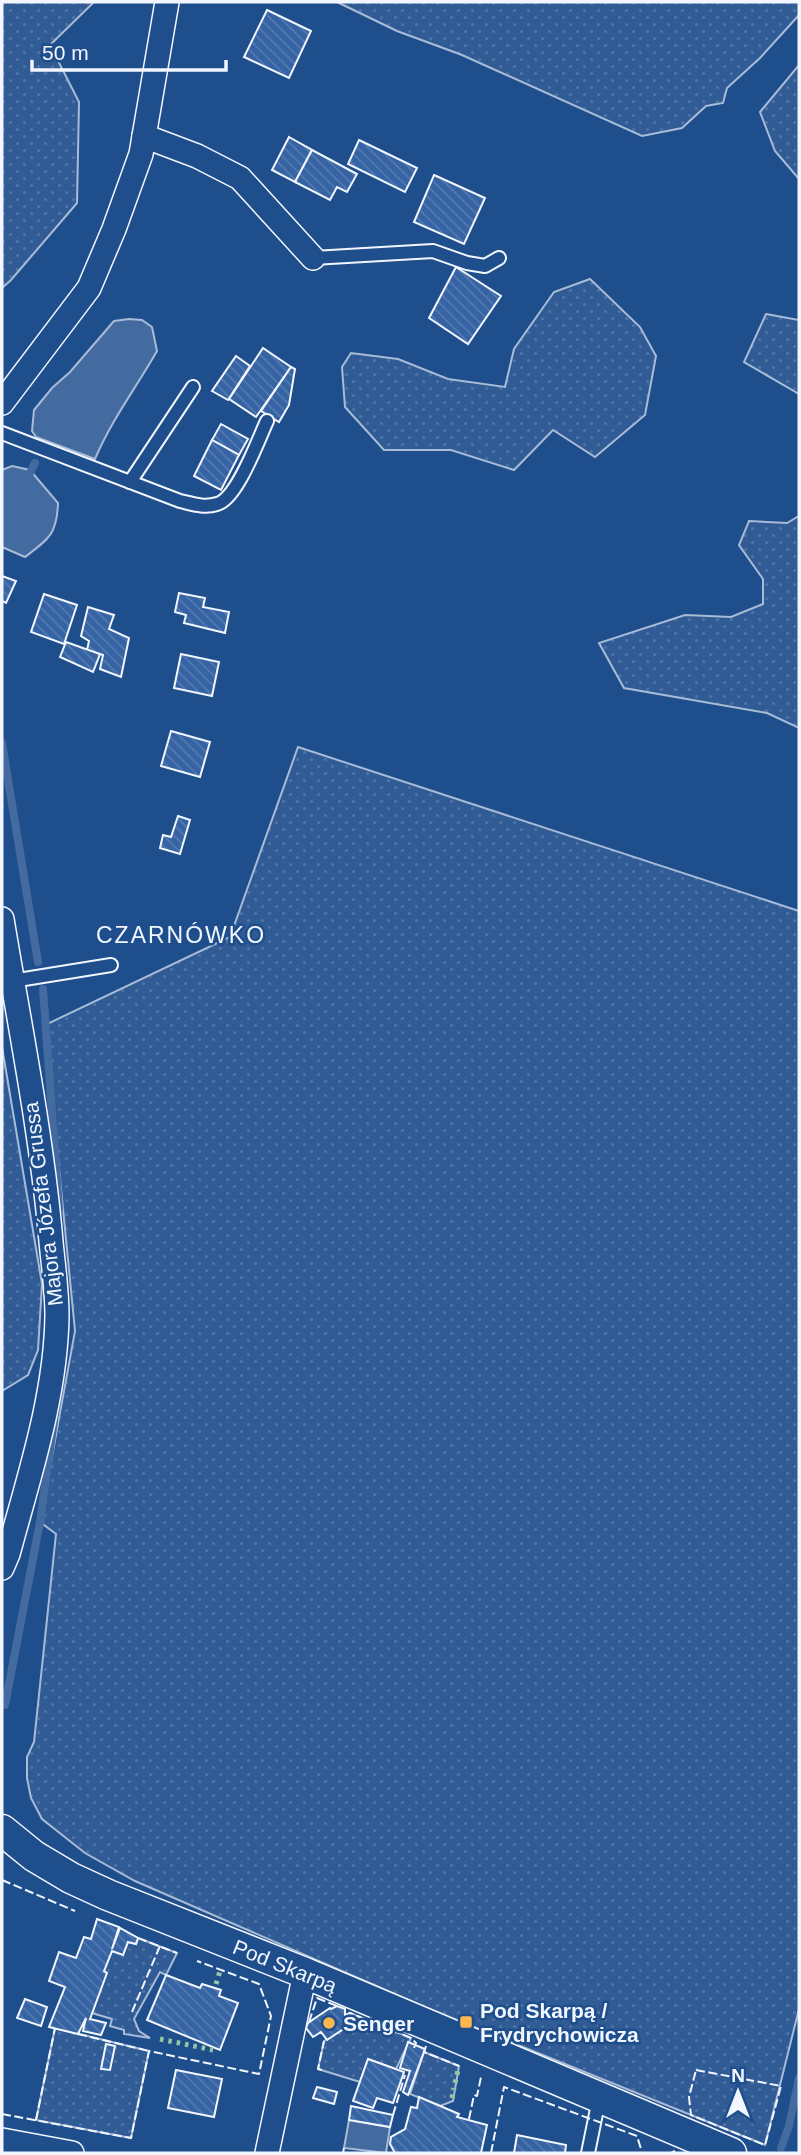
<svg xmlns="http://www.w3.org/2000/svg" width="801" height="2155" viewBox="0 0 801 2155" font-family="Helvetica,sans-serif">
<style>
.grass{fill:url(#grass-dots);stroke:#a8bbd7;stroke-width:2}
.water{fill:#446ba0;stroke:#a8bbd7;stroke-width:2}
.lines{fill:none;stroke-linecap:round;stroke-linejoin:round}
.stream{stroke:#446ba0;stroke-width:8}
.building{fill:url(#building-back-hatch);stroke:#f2f6ff;stroke-width:2}
.service-casing{stroke:#f2f6ff;stroke-width:16}
.minor-casing{stroke:#f2f6ff;stroke-width:26}
.tertiary-casing{stroke:#f2f6ff;stroke-width:33}
.service{stroke:#1f4e8c;stroke-width:12}
.minor{stroke:#1f4e8c;stroke-width:23}
.tertiary{stroke:#1f4e8c;stroke-width:30}
.hedge{stroke:#97c8a6;stroke-width:5;stroke-dasharray:3.5 5;stroke-linecap:butt}
.fence{stroke:#f2f6ff;stroke-width:2;stroke-dasharray:9 3.5;stroke-linecap:butt}
.poi-dot{fill:#ffb74d;stroke:#1f4e8c;stroke-width:2.5}
.labels{text-anchor:middle;dominant-baseline:central;stroke-width:5;stroke-linejoin:round;paint-order:stroke}
.street-label{font-size:21px;fill:#f2f6ff;stroke:#1f4e8c}
.poi-label{font-size:21px;font-weight:bold;fill:#f2f6ff;stroke:#1f4e8c;text-anchor:start}
.neighbourhood-label{font-size:23px;letter-spacing:2px;fill:#f2f6ff;stroke:#1f4e8c}
</style>
<defs>
<pattern id="grass-dots" width="8" height="8" patternUnits="userSpaceOnUse" patternTransform="scale(1.75)"><rect width="8" height="8" fill="#305b95"/><path d="M2 2h.1M6 6h.1" fill="none" stroke="#4e73a5" stroke-width="1.8" stroke-linecap="round"/></pattern>
<pattern id="building-back-hatch" width="6" height="6" patternUnits="userSpaceOnUse" patternTransform="scale(1.75)"><rect width="6" height="6" fill="#3563a3"/><path d="M-1 5l2 2M0 0l6 6M5-1l2 2" fill="none" stroke="#537ab1"/></pattern>
</defs>
<rect width="100%" height="100%" fill="#1f4e8c"/>
<g class="grass">
<path d="M2,2H94L50,45L79,102L77,203L11,280L2,288Z"/>
<path d="M337,2H799V15L760,58L727,88L723,103L706,106L682,128L642,136L462,55L397,31Z"/>
<path d="M799,65V179L775,151L760,112Z"/>
<path d="M590,279L640,327L656,356L645,415L595,457L553,430L514,470L451,450H384L345,407L342,367L351,353L398,359L448,379L505,387L514,349L554,292Z"/>
<path d="M766,314L799,320V394L744,362Z"/>
<path d="M799,516V728L767,713L624,688L599,643L685,615L731,617L763,604V579L739,545L749,521L787,523Z"/>
<path d="M298,747L799,911V2009L765,2145L427,2008L135,1881L85,1853L42,1819L31,1798L27,1778V1757L34,1742L56,1534L40,1522L75,1331L45,1025L230,937Z"/>
<path d="M2,1047L42,1284L38,1350L28,1375L2,1391Z"/>
<path d="M138,1938L177,1953L166,1975L160,1972L134,2019L139,2031L150,2038L124,2034V2030L110,2026L112,2019L92,2013L106,1973L104,1971L112,1951L123,1954L128,1942L136,1944Z"/>
<path d="M350,2013L411,2038L396,2069L368,2059L360,2082L318,2069L324,2041L351,2024Z"/>
<path d="M55,2028L149,2051L131,2138L36,2120Z"/>
<path d="M424,2052L459,2066L453,2101L440,2106L410,2094Z"/>
</g>
<g class="water">
<path d="M129,319L142,320L152,327L157,351C136,388 112,419 95,459L36,437L32,431L34,410L52,388L70,372L114,321Z"/>
<path d="M12,466L30,470L58,503C57,534 49,539 25,557L2,547V470Z"/>
<path d="M349,2120L390,2127L386,2153L344,2148Z"/>
</g>
<g class="lines">
<g class="stream">
<path d="M27,479L35,463"/>
<path d="M2,743L38,962"/>
<path d="M43,989L59,1209"/>
<path d="M5,1705L40,1522L54,1420"/>
<path d="M781,2148L789,2126L799,2078"/>
</g>
</g>
<g class="building">
<path d="M267,10L311,31L289,78L244,57Z"/>
<path d="M289,137L312,150L295,182L272,170Z"/>
<path d="M359,140L417,168L405,192L348,164Z"/>
<path d="M312,150L357,174L347,192L337,187L330,200L295,182Z"/>
<path d="M434,175L485,198L464,244L414,222Z"/>
<path d="M456,267L501,296L468,344L429,318Z"/>
<path d="M263,348L291,367L256,417L229,399Z"/>
<path d="M236,356L250,366L228,400L212,391Z"/>
<path d="M291,367L295,369L289,405L279,422L261,411Z"/>
<path d="M221,424L248,439L239,455L212,440Z"/>
<path d="M212,440L239,455L221,490L194,476Z"/>
<path d="M2,576L16,581L6,603L2,601Z"/>
<path d="M179,593L205,598L203,607L229,612L225,633L184,623L186,615L175,612Z"/>
<path d="M44,594L77,605L64,644L31,632Z"/>
<path d="M88,607L114,615L109,629L129,638L121,677L100,669L103,655L87,650L89,641L81,636Z"/>
<path d="M66,642L100,654L93,672L60,657Z"/>
<path d="M181,654L219,662L212,696L174,688Z"/>
<path d="M171,731L210,742L200,777L161,766Z"/>
<path d="M178,816L190,820L180,854L160,848L163,835L171,837Z"/>
<path d="M97,1919L119,1927L112,1949L120,1928L138,1938L136,1944L128,1942L123,1955L112,1951L104,1971L107,1973L90,2019L106,2023L101,2035L83,2031L86,2018L78,2034L49,2027L65,1987L49,1981L59,1952L76,1958L84,1937L91,1939Z"/>
<path d="M166,1975L200,1988L202,1984L221,1990L219,1996L238,2003L220,2050L147,2020Z"/>
<path d="M25,1999L47,2007L41,2026L17,2018Z"/>
<path d="M337,2006L345,2009V2015L351,2024L327,2040L321,2032L313,2037L306,2028L308,2023L330,2008L331,2009Z"/>
<path d="M408,2042L425,2049L408,2095L403,2092L410,2071L400,2068Z"/>
<path d="M106,2044L115,2046L110,2070L101,2069Z"/>
<path d="M368,2059L404,2072L393,2103L377,2098L373,2108L353,2101Z"/>
<path d="M176,2070L222,2079L214,2117L168,2108Z"/>
<path d="M317,2087L337,2092L334,2104L313,2098Z"/>
<path d="M419,2097L459,2114L457,2117L487,2125L481,2153H395L390,2144L391,2137L405,2129L411,2107L417,2108Z"/>
<path d="M351,2106L393,2115L390,2127L349,2120Z"/>
<path d="M517,2135L566,2145L565,2153H514Z"/>
</g>
<g class="lines">
<defs>
<g id="service">
<path d="M313,258L433,251L467,263L485,266L499,258"/>
<path d="M2,433L180,501C193,504 204,508 217,504C237,499 258,440 267,421"/>
<path d="M130,482L193,387"/>
<path d="M12,981L111,965"/>
<path d="M588,2153L599,2099"/>
</g>
<g id="minor">
<path d="M144,136L197,156L240,178L313,258"/>
<path d="M2,403L89,288L114,229L141,154L167,2"/>
<path d="M2,919C19,1022 40,1126 50,1230C52,1258 57,1286 57,1315C56,1396 29,1476 8,1554L2,1568"/>
<path d="M2,2140L72,2153"/>
<path d="M267,2153L305,1973"/>
</g>
<path id="tertiary" d="M2,1830L34,1856L71,1878L108,1895L305,1973L731,2153"/>
</defs>
<use href="#service" class="service-casing"/>
<use href="#minor" class="minor-casing"/>
<use href="#tertiary" class="tertiary-casing"/>
<use href="#service" class="service"/>
<use href="#minor" class="minor"/>
<use href="#tertiary" class="tertiary"/>
<g class="hedge">
<path d="M216,1984L220,1971"/>
<path d="M160,2039L213,2050"/>
<path d="M455,2083L458,2070"/>
<path d="M452,2098L454,2088"/>
</g>
<g class="fence">
<path d="M2,1880L75,1911"/>
<path d="M138,1938L177,1953"/>
<path d="M132,2012L160,1946"/>
<path d="M345,2015L350,2013L411,2038L416,2043L414,2048"/>
<path d="M309,2022L317,1998L337,2006"/>
<path d="M78,2034L149,2051"/>
<path d="M426,2046L424,2052L459,2066"/>
<path d="M322,2070L318,2069L324,2041"/>
<path d="M696,2070L781,2086L765,2145L691,2115L689,2097Z"/>
<path d="M2,2114L131,2138L149,2051L259,2074L271,2016L259,1984L197,1961"/>
<path d="M393,2115L405,2075"/>
<path d="M469,2119L474,2095L477,2096L481,2077"/>
<path d="M36,2120L55,2028"/>
<path d="M343,2153L344,2148"/>
<path d="M491,2153L504,2087L637,2136L641,2149"/>
<path d="M671,2153L675,2151"/>
</g>
</g>
<g class="poi-dot">
<rect x="459" y="2015" width="14" height="14" rx="3.5"/>
<circle cx="329" cy="2023" r="7"/>
</g>
<g class="labels">
<g class="street-label">
<text transform="translate(43 1204) rotate(-97)">Majora Józefa Grussa</text>
<text transform="translate(285 1966) rotate(22)">Pod Skarpą</text>
</g>
<g class="poi-label">
<text x="480" y="2010">Pod Skarpą /<tspan x="480" dy="24">Frydrychowicza</tspan></text>
<text x="343" y="2023">Senger</text>
</g>
<g class="neighbourhood-label">
<text x="181" y="935">CZARNÓWKO</text>
</g>
</g>
<rect width="801" height="2155" fill="none" stroke="#f2f6ff" stroke-width="7"/>
<g transform="translate(738 2092)" stroke="#1f4e8c" stroke-width="5" paint-order="stroke">
<path d="M0-5L12 26L0 18L-12 26Z" fill="#f2f6ff"/>
<text y="-10" font-size="19" font-weight="bold" text-anchor="middle" fill="#f2f6ff">N</text>
</g>
<path d="M32 60v10h194v-10" fill="none" stroke="#f2f6ff" stroke-width="3.5"/>
<text x="42" y="60" font-size="21" fill="#f2f6ff" stroke="#1f4e8c" stroke-width="5" paint-order="stroke">50 m</text>
</svg>
